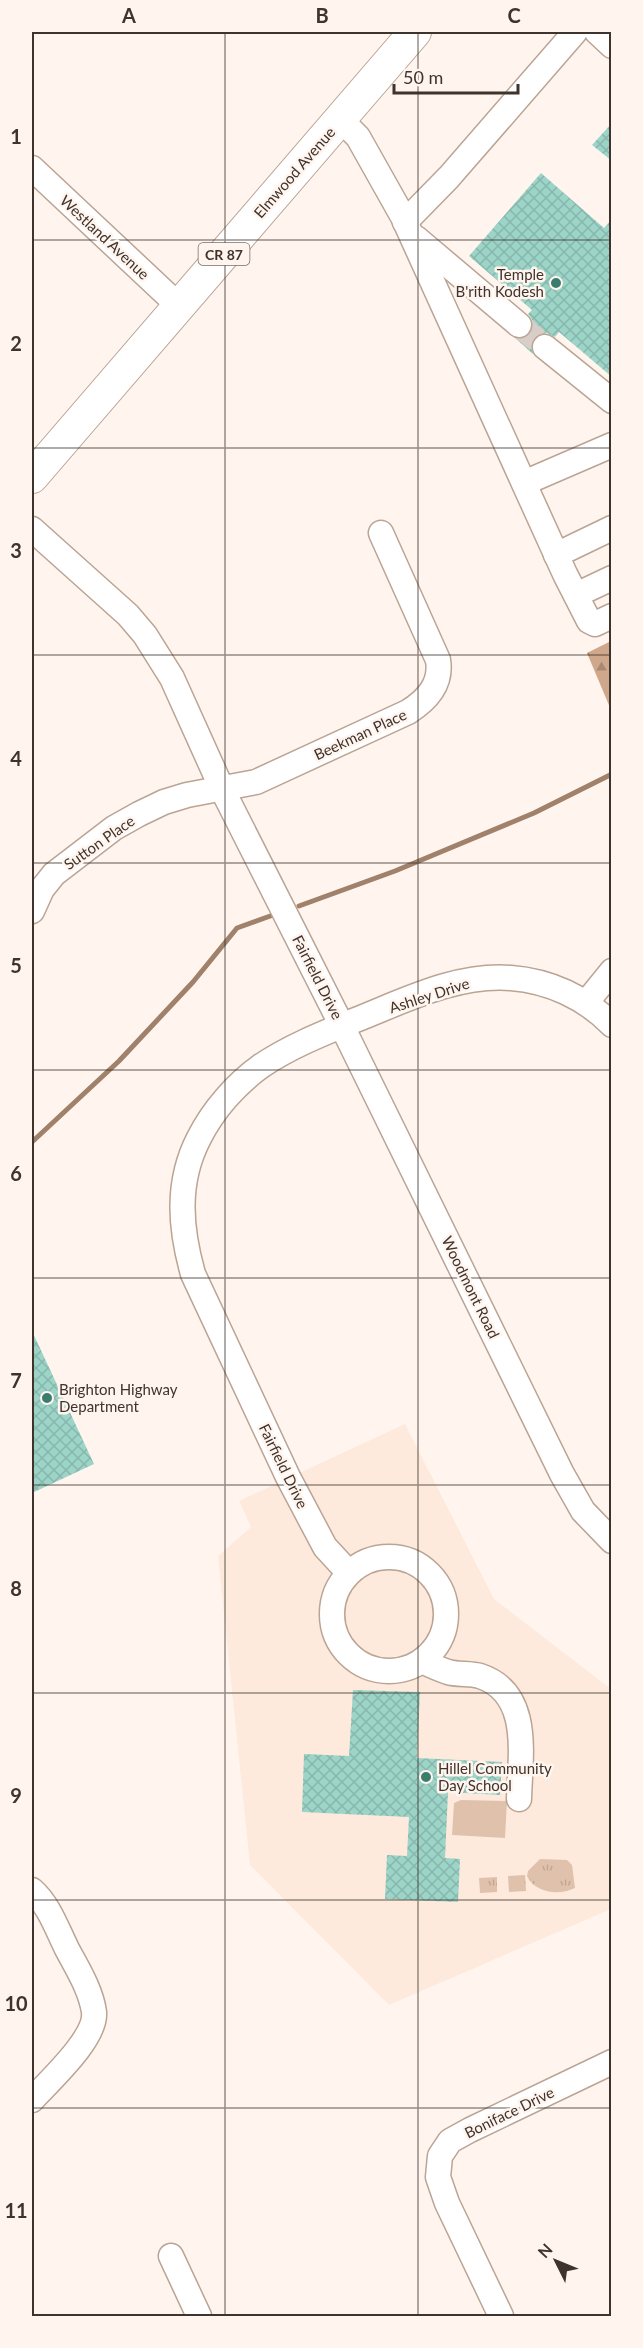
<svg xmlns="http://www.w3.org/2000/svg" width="643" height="2348" viewBox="0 0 643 2348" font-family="Lato,sans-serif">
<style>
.built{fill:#fdeadc}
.green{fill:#e0c2ac}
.forest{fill:url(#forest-firs)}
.park{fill:url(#park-tufts)}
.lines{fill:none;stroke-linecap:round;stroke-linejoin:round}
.stream{stroke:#a0816b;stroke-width:5}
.building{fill:url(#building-cross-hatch)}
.minor-tunnel{stroke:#d8cec7;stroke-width:24;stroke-dasharray:24 12;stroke-linecap:butt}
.minor-casing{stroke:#bba494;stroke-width:27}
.major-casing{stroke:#bba494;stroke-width:34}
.minor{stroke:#fff;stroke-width:24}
.major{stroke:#fff;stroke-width:32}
.grid{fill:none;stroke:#3e342d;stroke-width:1.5;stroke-opacity:0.55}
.poi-dot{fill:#3a7d6f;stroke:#fff5ee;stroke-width:2}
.labels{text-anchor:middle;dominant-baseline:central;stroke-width:5;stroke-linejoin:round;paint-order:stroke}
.shield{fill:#fff5ee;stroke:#786e67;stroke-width:1.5}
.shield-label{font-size:14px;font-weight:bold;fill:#3e342d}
.street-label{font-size:15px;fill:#3e342d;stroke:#fff5ee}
.poi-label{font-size:15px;fill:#3e342d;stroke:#fff5ee;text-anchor:start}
.neatline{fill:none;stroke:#3e342d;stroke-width:2}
.grid-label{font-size:20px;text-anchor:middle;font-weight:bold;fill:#3e342d}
</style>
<defs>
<pattern id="forest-firs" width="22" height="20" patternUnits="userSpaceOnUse" patternTransform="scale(1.5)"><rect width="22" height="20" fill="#cfa78b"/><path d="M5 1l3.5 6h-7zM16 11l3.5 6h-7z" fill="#a98972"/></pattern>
<pattern id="park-tufts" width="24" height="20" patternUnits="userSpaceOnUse" patternTransform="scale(1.5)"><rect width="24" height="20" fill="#e0c2ac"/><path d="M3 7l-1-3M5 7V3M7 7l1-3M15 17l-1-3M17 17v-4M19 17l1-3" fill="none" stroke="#c1a794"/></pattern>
<pattern id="building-cross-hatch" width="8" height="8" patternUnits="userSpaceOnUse" patternTransform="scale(1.5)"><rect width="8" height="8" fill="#9cd5c8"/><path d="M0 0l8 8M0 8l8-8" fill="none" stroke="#87b7ac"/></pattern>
</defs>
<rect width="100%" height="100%" fill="#fff5ee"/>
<path class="built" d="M405,1424L494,1599L611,1689V1909L389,2005L250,1865L218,1556L251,1527L239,1501Z"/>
<path class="green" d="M461,1800L507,1801L505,1838L452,1835L454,1803Z"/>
<path class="forest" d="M611,641V710L587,653Z"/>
<g class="park">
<path d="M540,1859L567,1860L572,1865L575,1888C559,1896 535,1893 527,1876L528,1871Z"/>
<path d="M525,1875L526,1891L509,1892L508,1876Z"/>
<path d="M497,1877V1892L480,1893L479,1878Z"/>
</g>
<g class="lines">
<g class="stream">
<path d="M299,906L395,871L534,813L612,774"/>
<path d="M32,1142L119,1061L193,982L237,928L273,915"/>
</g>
</g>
<g class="building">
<path d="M612,123V161L592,145Z"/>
<path d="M541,173L604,228L612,219V377L559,332L555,337L547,333L534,338L531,345L533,354L515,338L523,339L530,334L533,321L528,314L532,310L469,256Z"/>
<path d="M32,1331L94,1464L32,1493Z"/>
<path d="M353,1690L420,1692L417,1758L502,1762L500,1795L448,1792L445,1858L460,1859L458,1902L385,1899L387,1855L407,1856L409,1817L302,1812L304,1754L349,1756Z"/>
</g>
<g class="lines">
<path class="minor-tunnel" d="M519,325L545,347"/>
<defs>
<g id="minor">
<path d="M597,32L612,46"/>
<path d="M340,119L358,137L403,217L565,574L589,621L595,624L612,616"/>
<path d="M32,168L179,306"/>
<path d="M405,222L449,177L575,32"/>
<path d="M416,238L519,325"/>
<path d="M545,347L612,401"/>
<path d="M524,483L612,445"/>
<path d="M32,529L128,615L145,635L172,678L222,789L342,1026L562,1474L583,1511L612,1541"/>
<path d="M556,555L612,528"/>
<path d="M576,595L612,578"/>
<path d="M32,911L42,889L54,874L114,828L139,814L164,802L187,795L256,782L408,712C427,700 442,684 438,660L381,533"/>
<path d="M586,1003L612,971"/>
<circle cx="389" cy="1614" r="57"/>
<path d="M349,1573L325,1547L288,1477L193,1274C180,1228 176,1182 199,1138C213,1110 236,1084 261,1066C292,1045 329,1031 363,1017C410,998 459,974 511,978C549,981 585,997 612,1025"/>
<path d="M422,1661C430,1665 439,1669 448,1672C458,1675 470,1673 480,1676C532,1693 520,1756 519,1799"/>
<path d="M32,1890C49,1905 57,1929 67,1949C77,1968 91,1990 94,2012C97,2038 49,2081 32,2100"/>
<path d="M171,2256L199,2316"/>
<path d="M501,2316L447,2203L438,2177L440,2156L450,2141L470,2130L612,2062"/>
</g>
<path id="major" d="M32,477L415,32"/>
</defs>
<use href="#minor" class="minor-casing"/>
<use href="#major" class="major-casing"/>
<use href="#minor" class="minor"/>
<use href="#major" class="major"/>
</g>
<path class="grid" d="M225,32V2316M418,32V2316M32,240H612M32,448H612M32,655H612M32,863H612M32,1070H612M32,1278H612M32,1485H612M32,1693H612M32,1900H612M32,2108H612"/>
<g class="poi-dot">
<circle cx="556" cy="283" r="6"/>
<circle cx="47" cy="1398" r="6"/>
<circle cx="426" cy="1777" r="6"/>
</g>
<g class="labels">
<rect class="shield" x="198.5" y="243" width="51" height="22" rx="4.5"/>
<g class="shield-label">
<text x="224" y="254">CR 87</text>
</g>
<g class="street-label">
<text transform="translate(294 172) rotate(-49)">Elmwood Avenue</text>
<text transform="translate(105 237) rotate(43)">Westland Avenue</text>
<text transform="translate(360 734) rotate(-25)">Beekman Place</text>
<text transform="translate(99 842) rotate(-35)">Sutton Place</text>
<text transform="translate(318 977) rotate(63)">Fairfield Drive</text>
<text transform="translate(429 995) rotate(-18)">Ashley Drive</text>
<text transform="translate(471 1287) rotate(64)">Woodmont Road</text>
<text transform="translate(284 1466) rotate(64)">Fairfield Drive</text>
<text transform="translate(509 2112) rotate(-26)">Boniface Drive</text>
</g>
<g class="poi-label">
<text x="544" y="274" text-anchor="end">Temple<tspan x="544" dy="17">B'rith Kodesh</tspan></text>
<text x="59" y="1389">Brighton Highway<tspan x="59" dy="17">Department</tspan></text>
<text x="438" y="1768">Hillel Community<tspan x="438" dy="17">Day School</tspan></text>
</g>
</g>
<rect width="643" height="2348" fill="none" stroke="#fff5ee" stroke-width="66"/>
<g transform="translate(556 2261) rotate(313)" stroke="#fff5ee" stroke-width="4.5" paint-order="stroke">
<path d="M0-4.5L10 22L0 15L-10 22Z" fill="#3e342d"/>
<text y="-9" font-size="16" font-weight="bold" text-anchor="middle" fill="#3e342d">N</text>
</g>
<path d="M394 84v9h124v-9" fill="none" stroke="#3e342d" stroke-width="3"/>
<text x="403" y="84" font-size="18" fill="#3e342d" stroke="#fff5ee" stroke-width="4.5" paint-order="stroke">50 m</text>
<rect x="33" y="33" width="577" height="2282" class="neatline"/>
<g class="grid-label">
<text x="129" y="23">A</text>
<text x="322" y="23">B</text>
<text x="514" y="23">C</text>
<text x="16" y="144">1</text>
<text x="16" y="351">2</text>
<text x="16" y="558">3</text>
<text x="16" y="766">4</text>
<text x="16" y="973">5</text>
<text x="16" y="1181">6</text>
<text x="16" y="1388">7</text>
<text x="16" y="1596">8</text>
<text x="16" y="1803">9</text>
<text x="16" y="2011">10</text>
<text x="16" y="2218">11</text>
</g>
</svg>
